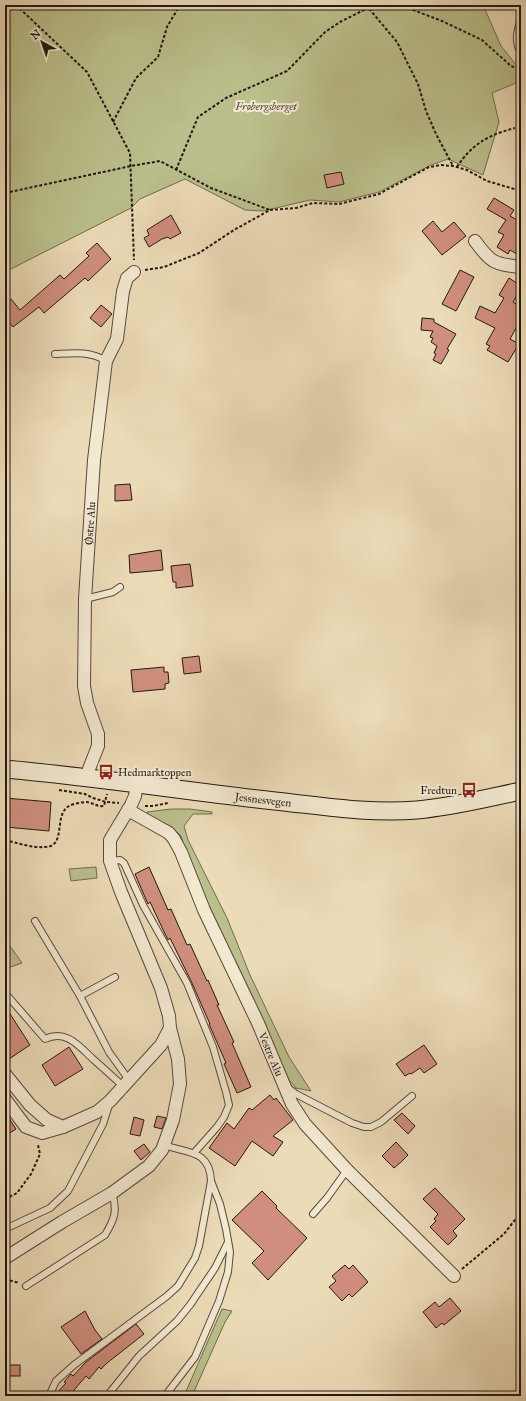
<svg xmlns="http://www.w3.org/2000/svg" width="526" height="1401" viewBox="0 0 526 1401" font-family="'IM FELL Great Primer',serif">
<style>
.green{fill:#babf8c;stroke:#6e6c50}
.building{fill:#d08f7e;stroke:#231814}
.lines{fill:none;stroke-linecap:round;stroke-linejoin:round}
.lane-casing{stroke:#55493d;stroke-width:8}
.street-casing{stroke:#55493d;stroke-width:14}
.secondary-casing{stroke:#231814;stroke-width:19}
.path{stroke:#231814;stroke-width:2;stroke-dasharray:3 2;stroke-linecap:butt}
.lane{stroke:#f3e8d0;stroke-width:6}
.street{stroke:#f3e8d0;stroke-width:12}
.secondary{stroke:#f3e8d0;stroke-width:17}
.labels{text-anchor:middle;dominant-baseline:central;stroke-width:4;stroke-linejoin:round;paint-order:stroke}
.park-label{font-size:11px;font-style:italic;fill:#504a38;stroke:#f3e8d0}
.street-label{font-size:11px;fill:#231814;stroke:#f3e8d0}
.poi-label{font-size:11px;fill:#231814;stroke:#f3e8d0;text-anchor:start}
</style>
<rect width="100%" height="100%" fill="#ecdbb7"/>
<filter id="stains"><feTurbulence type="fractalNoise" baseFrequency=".005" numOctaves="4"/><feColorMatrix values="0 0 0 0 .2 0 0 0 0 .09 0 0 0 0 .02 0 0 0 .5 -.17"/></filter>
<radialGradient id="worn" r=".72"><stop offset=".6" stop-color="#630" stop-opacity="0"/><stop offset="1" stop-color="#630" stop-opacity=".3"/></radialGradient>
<g class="green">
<path d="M5,5H483L501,46L521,71V81L492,93L499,122L483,175L448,159L431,165L379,192L339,202L310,200L263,211L245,210L185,179L140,199L131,208L5,272Z"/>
<path d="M171,809H190L212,812V814H193L184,826L188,840L227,918L250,975L289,1057L311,1091L296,1088L283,1073L238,968L187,859L181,836L172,827L148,815L147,812Z"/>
<path d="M96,867L97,878L71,881L69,869Z"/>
<path d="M5,939L22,963L5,969Z"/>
<path d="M222,1309L232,1311L225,1322L192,1396H184Z"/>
</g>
<g class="building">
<path d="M341,172L344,184L327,188L324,175Z"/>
<path d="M494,198L514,210L510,216L521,222V246L517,254L510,250L508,254L497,247L504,235L498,232L506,220L487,209Z"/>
<path d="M171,215L181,233L170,239L168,237L162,239L149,247L144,238L149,235L147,230Z"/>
<path d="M433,221L442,232L454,222L466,236L442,255L422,231Z"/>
<path d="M97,243L111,259L88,281L85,278L44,313L39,307L13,327L5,317V304L11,299L20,310L60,275L64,279L89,256L86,253Z"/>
<path d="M460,270L474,277L456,311L442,304Z"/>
<path d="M509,278L521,286V289L513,302L521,307V319L510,339L519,344L508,362L487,350L490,346L486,344L495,328L475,318L480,306L495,313L504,298L499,295Z"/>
<path d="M101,305L112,314L101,327L90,318Z"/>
<path d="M422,318L434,319V322L456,334L447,349L449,350L441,364L433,360L436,354L434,353L437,346L431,342L433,338L430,337L433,331L421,330Z"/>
<path d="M130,484L132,500L115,501V485Z"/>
<path d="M161,550L163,570L130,573L129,555Z"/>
<path d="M190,564L193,586L176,588V582H173L171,566Z"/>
<path d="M199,656L201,672L184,674L182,658Z"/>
<path d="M164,667V672H168L169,683L165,684V689L133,692L131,670Z"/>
<path d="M5,798L51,802L49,831L5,827Z"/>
<path d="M149,867L168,910L171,909L187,945L190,944L207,981L208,980L219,1005H217L234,1042L232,1043L251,1087L237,1093L224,1064L226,1063L209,1024H210L191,981L170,938L168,940L167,938L150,902L148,904L135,874Z"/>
<path d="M5,1006L30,1045L9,1059L5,1053Z"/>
<path d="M424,1045L437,1064L424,1073L420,1068L411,1074L410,1073L405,1076L396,1064Z"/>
<path d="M69,1047L83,1069L55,1086L42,1065Z"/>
<path d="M270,1095L274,1100L276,1098L293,1120L273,1136L283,1142L273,1156L252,1141L235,1166L209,1148L227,1123L234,1129L249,1108L252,1110Z"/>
<path d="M5,1112L16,1129L5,1136Z"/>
<path d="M402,1113L415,1126L408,1134L394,1120Z"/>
<path d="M157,1116L166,1118L162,1129L154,1127Z"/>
<path d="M134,1117L144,1120L140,1136L130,1134Z"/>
<path d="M396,1142L408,1155L401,1162L394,1168L382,1156Z"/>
<path d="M144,1144L150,1152L141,1160L134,1151Z"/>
<path d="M435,1188L465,1219L453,1231L457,1236L448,1245L430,1227L436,1221L434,1219L438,1214L423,1199Z"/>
<path d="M262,1191L277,1206L276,1208L307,1238L268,1280L252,1263L264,1251L232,1220Z"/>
<path d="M345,1265L349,1269L353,1265L368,1282L352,1297L349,1294L342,1301L329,1287L336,1281L332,1276Z"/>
<path d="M450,1298L461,1311L444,1325L442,1323L436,1328L423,1312L435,1302L439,1307Z"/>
<path d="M85,1311L95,1330L102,1339L81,1354L61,1327Z"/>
<path d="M136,1324L144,1334L107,1363L101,1369L99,1367L89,1379L86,1376L69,1396H54L66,1383L64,1382L71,1374L73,1376L86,1362Z"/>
<rect x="5" y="1365" width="15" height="11"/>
</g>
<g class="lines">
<defs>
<g id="lane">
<path d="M521,19C517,31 514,41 521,53"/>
<path d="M55,354C74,353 90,351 106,361"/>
<path d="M85,599L113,592L120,587"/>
<path d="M110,861L120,860L124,863L143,905L187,983L213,1047L226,1092L229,1105L224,1117L217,1127L194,1153"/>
<path d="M35,921L80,996L109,1052L129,1080"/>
<path d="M5,993L45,1039C66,1029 79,1046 93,1059C103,1068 113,1077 123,1086"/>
<path d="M80,996L115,977"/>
<path d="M287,1087L296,1094L352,1123L364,1127H371L381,1122L412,1096"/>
<path d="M313,1214L327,1198L347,1170"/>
<path d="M5,1229L50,1208L68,1191L103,1124L109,1105"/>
<path d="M26,1286L105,1235C114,1220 118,1211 112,1193"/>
<path d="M49,1396L56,1381L74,1365L167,1296L178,1286L195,1258L199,1246L211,1181C210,1149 185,1153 164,1145"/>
<path d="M107,1396L139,1356L177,1321L190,1305L215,1268L228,1242"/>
<path d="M165,1396L195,1357L219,1301L228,1272L230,1252L226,1229L220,1204L211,1181"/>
</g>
<g id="street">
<path d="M475,241C491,263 494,264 521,267"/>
<path id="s1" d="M87,778L89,769L98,746V734L87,703L84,686L85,599L94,460L106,361L117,339L123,291L127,278L134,272"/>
<path id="s2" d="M128,810L169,833L174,839L181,852L204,910L258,1023L292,1104L305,1124L347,1170L454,1276"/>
<path d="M5,1074L30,1105L47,1120L63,1127L97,1112L110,1101L161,1045L170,1028"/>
<path d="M5,1099L26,1127L42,1133L63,1127"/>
<path d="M5,1258L62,1222L112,1193L149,1166L162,1150L173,1120L180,1084L178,1059L170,1028L169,1016L161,988L121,892L110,861V840L131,805L135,796L137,785"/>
</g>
<g id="secondary">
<path id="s3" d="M5,769C95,777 185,791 275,801C322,806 370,814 417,810C452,807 487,798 521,791"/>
</g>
</defs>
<use href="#lane" class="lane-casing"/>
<use href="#street" class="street-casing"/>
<use href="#secondary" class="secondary-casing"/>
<g class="path">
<path d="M16,5L87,72L130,153L134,260"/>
<path d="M366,5L397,42L418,84L426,111L436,134L453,166"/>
<path d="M368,8H408L442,21L482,40L511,66L521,70"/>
<path d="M113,122L136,78L158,57L167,27L180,5"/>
<path d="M457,167C472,144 488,135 515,128"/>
<path d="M176,170L198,117L226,98L287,71L325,32L340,22L368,8L369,5"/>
<path d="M5,193L131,166L160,161L211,188L270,210"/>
<path d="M145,270L164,267L199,253L234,230L270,210L296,208L313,203L339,204L379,194L429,167L441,165L453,166L467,170L487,181L521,191"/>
<path d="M59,790L85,794L93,798L106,802L119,803"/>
<path d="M145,806H153L168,803"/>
<path d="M5,840C17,843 32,848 45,847C67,847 53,815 69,806C72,804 82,802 87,802C94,803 97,807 104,806L107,794"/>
<path d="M5,1199L17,1193L31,1174L40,1154L38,1145"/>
<path d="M462,1269L504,1234L521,1212"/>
<path d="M5,1279L19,1283"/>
</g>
<use href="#lane" class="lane"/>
<use href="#street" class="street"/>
<use href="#secondary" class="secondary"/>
</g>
<defs>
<symbol id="bus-bare" viewBox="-9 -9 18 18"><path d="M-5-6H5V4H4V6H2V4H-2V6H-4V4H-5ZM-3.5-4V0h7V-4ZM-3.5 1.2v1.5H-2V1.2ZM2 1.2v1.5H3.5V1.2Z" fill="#8f2418" stroke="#f3e8d0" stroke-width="2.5" paint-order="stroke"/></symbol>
</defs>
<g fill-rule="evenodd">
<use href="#bus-bare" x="95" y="761" width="22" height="22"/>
<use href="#bus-bare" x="458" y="779" width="22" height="22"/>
</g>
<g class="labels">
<g class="park-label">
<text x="266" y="106">Frøbergsberget</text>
</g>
<g class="street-label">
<text stroke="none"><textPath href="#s1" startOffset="259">Østre Alu</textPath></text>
<text stroke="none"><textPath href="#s3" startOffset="260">Jessnesvegen</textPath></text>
<text stroke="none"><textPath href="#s2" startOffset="291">Vestre Alu</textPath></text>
</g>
<g class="poi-label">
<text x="118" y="772">Hedmarktoppen</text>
<text x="457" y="790" text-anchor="end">Fredtun</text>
</g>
</g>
<rect width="526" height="1401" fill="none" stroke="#ecdbb7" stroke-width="20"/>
<rect x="6" y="6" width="514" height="1389" fill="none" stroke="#231814" stroke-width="2"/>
<rect x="10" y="10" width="506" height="1381" fill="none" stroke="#231814"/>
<g transform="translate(42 42) rotate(320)" stroke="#f3e8d0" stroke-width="3" paint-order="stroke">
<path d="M0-3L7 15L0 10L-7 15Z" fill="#231814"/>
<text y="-6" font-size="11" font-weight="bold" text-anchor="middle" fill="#231814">N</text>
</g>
<rect width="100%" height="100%" filter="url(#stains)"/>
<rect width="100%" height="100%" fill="url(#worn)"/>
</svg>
